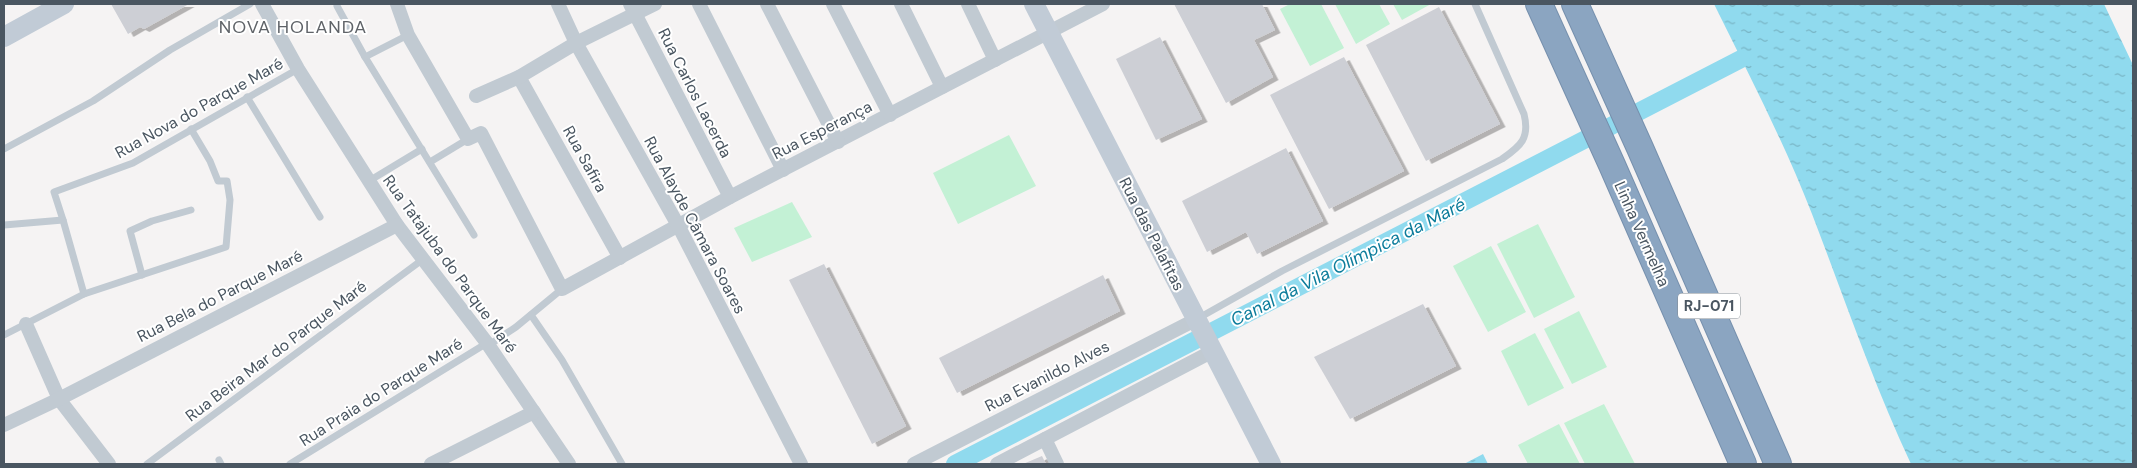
<svg xmlns="http://www.w3.org/2000/svg" width="2137" height="468" viewBox="0 0 2137 468" font-family="'DM Sans',sans-serif">
<style>
.green{fill:#c3f1d5}
.water{fill:url(#water-ripples)}
.lines{fill:none;stroke-linecap:round;stroke-linejoin:round}
.canal{stroke:#90daee;stroke-width:18}
.building{fill:#cdcfd5;filter:url(#shadow)}
.highway-casing{stroke:#7690ad;stroke-width:28}
.lane{stroke:#c1cad2;stroke-width:7}
.street{stroke:#c1cad2;stroke-width:14}
.secondary{stroke:#c1cbd6;stroke-width:20}
.highway{stroke:#8ba5c1;stroke-width:26}
.labels{text-anchor:middle;dominant-baseline:central;stroke-width:4;stroke-linejoin:round;paint-order:stroke}
.shield{fill:#fff;stroke:#808990;stroke-width:1}
.shield-label{font-size:15px;font-weight:bold;fill:#4a5661}
.street-label{font-size:16px;fill:#4a5661;stroke:#fff}
.neighbourhood-label{font-size:18px;letter-spacing:1px;fill:#5f6368;stroke:#fff}
.water-label{font-size:18px;font-style:italic;fill:#0c7c9b;stroke:#fff}
</style>
<defs>
<pattern id="water-ripples" width="26" height="14" patternUnits="userSpaceOnUse" patternTransform="scale(1.25)"><rect width="26" height="14" fill="#90daee"/><path d="M2 4q2-2 4 0t4 0M15 11q2-2 4 0t4 0" fill="none" stroke="#78b4c4"/></pattern>
<filter id="shadow"><feDropShadow dx="5.5" dy="3" stdDeviation="0" flood-color="#0004"/></filter>
</defs>
<rect width="100%" height="100%" fill="#f5f3f3"/>
<g class="green">
<path d="M1290,4H1321L1344,48L1310,66L1280,9Z"/>
<path d="M1335,4H1379L1390,24L1356,44Z"/>
<path d="M1393,4H1431L1402,20Z"/>
<path d="M1009,135L1036,186L958,224L933,173Z"/>
<path d="M792,202L812,237L752,262L734,228Z"/>
<path d="M1538,224L1575,297L1534,318L1497,244Z"/>
<path d="M1491,246L1526,312L1488,332L1453,266Z"/>
<path d="M1579,311L1607,367L1572,384L1544,329Z"/>
<path d="M1535,333L1564,388L1528,406L1501,351Z"/>
<path d="M1604,404L1635,464H1585L1564,423Z"/>
<path d="M1559,424L1580,464H1528L1518,445Z"/>
</g>
<g class="water">
<path d="M1714,4H2104L2133,65V464H1911C1873,383 1844,297 1812,214C1784,142 1748,73 1714,4Z"/>
<path d="M1483,454L1488,464H1464Z"/>
</g>
<g class="lines">
<path class="canal" d="M955,464L1741,59"/>
</g>
<g class="building">
<path d="M111,4H189L144,29L140,27L128,34Z"/>
<path d="M1174,4H1262L1275,30L1254,40L1273,77L1226,103Z"/>
<path d="M1439,7L1500,124L1426,161L1366,45Z"/>
<path d="M1160,37L1202,119L1156,140L1116,59Z"/>
<path d="M1344,57L1404,171L1329,209L1270,95Z"/>
<path d="M1286,148L1323,221L1257,254L1246,232L1207,252L1182,201Z"/>
<path d="M824,264L906,426L872,444L789,280Z"/>
<path d="M1103,275L1120,311L957,393L939,358Z"/>
<path d="M1423,304L1456,366L1350,419L1314,357Z"/>
<path d="M1042,456L1046,464H1023Z"/>
</g>
<g class="lines">
<defs>
<g id="highway">
<path d="M1539,4L1612,165L1743,464"/>
<path d="M1575,4L1640,148L1778,464"/>
</g>
</defs>
<use href="#highway" class="highway-casing"/>
<g class="lane">
<path d="M337,6L365,57L474,235"/>
<path d="M365,57L408,35"/>
<path d="M247,97L320,217"/>
<path d="M4,149L93,101L170,50L250,4"/>
<path d="M430,162L468,139"/>
<path d="M369,181L422,149"/>
<path d="M63,220L54,192L133,163L298,69"/>
<path d="M4,225L63,220L84,294"/>
<path d="M142,275L130,231L152,221L191,210"/>
<path d="M531,315L562,360L622,464"/>
<path d="M1197,319L1282,271L1502,159C1521,146 1530,138 1524,114L1475,4"/>
<path d="M4,335L84,294L226,247L230,200L227,181H218L210,161L191,129"/>
<path d="M489,345L516,327L562,289"/>
<path d="M219,460L221,464"/>
<path d="M147,464L422,260"/>
<path d="M290,464L487,343"/>
</g>
<g class="street">
<path d="M262,4L298,69L397,225L487,343L569,464"/>
<path d="M397,4L408,35L468,139L481,133L562,289L730,197L1103,4"/>
<path d="M558,4L576,43L679,227L801,464"/>
<path d="M630,4L730,197"/>
<path d="M699,4L783,170"/>
<path d="M767,4L838,142"/>
<path d="M833,4L890,115"/>
<path d="M901,4L942,87"/>
<path d="M968,4L995,60"/>
<path d="M519,77L620,258"/>
<path d="M476,96L519,77L576,43L655,4"/>
<path d="M26,324L59,399L109,464"/>
<path d="M4,425L59,399L397,225"/>
<path d="M1045,439L1057,464"/>
<path d="M431,464L534,412"/>
<path d="M914,464L1197,319"/>
<path d="M997,464L1213,351"/>
</g>
<g class="secondary">
<path d="M1034,4L1271,464"/>
<path d="M4,37L64,4"/>
</g>
<use href="#highway" class="highway"/>
</g>
<g class="labels">
<rect class="shield" x="1678" y="293.5" width="62" height="25" rx="4"/>
<g class="shield-label">
<text x="1709" y="306">RJ-071</text>
</g>
<g class="street-label">
<text transform="translate(695 93) rotate(63)">Rua Carlos Lacerda</text>
<text transform="translate(199 108) rotate(-29)">Rua Nova do Parque Maré</text>
<text transform="translate(822 130) rotate(-27)">Rua Esperança</text>
<text transform="translate(585 159) rotate(61)">Rua Safira</text>
<text transform="translate(695 225) rotate(62)">Rua Alayde Câmara Soares</text>
<text transform="translate(1152 234) rotate(63)">Rua das Palafitas</text>
<text transform="translate(1642 234) rotate(66)">Linha Vermelha</text>
<text transform="translate(450 264) rotate(54)">Rua Tatajuba do Parque Maré</text>
<text transform="translate(220 296) rotate(-27)">Rua Bela do Parque Maré</text>
<text transform="translate(276 351) rotate(-37)">Rua Beira Mar do Parque Maré</text>
<text transform="translate(1047 376) rotate(-27)">Rua Evanildo Alves</text>
<text transform="translate(381 392) rotate(-32)">Rua Praia do Parque Maré</text>
</g>
<g class="neighbourhood-label">
<text x="293" y="27">NOVA HOLANDA</text>
</g>
<g class="water-label">
<text transform="translate(1348 262) rotate(-27)">Canal da Vila Olímpica da Maré</text>
</g>
</g>
<rect width="2137" height="468" fill="none" stroke="#4a5661" stroke-width="10"/>
</svg>
